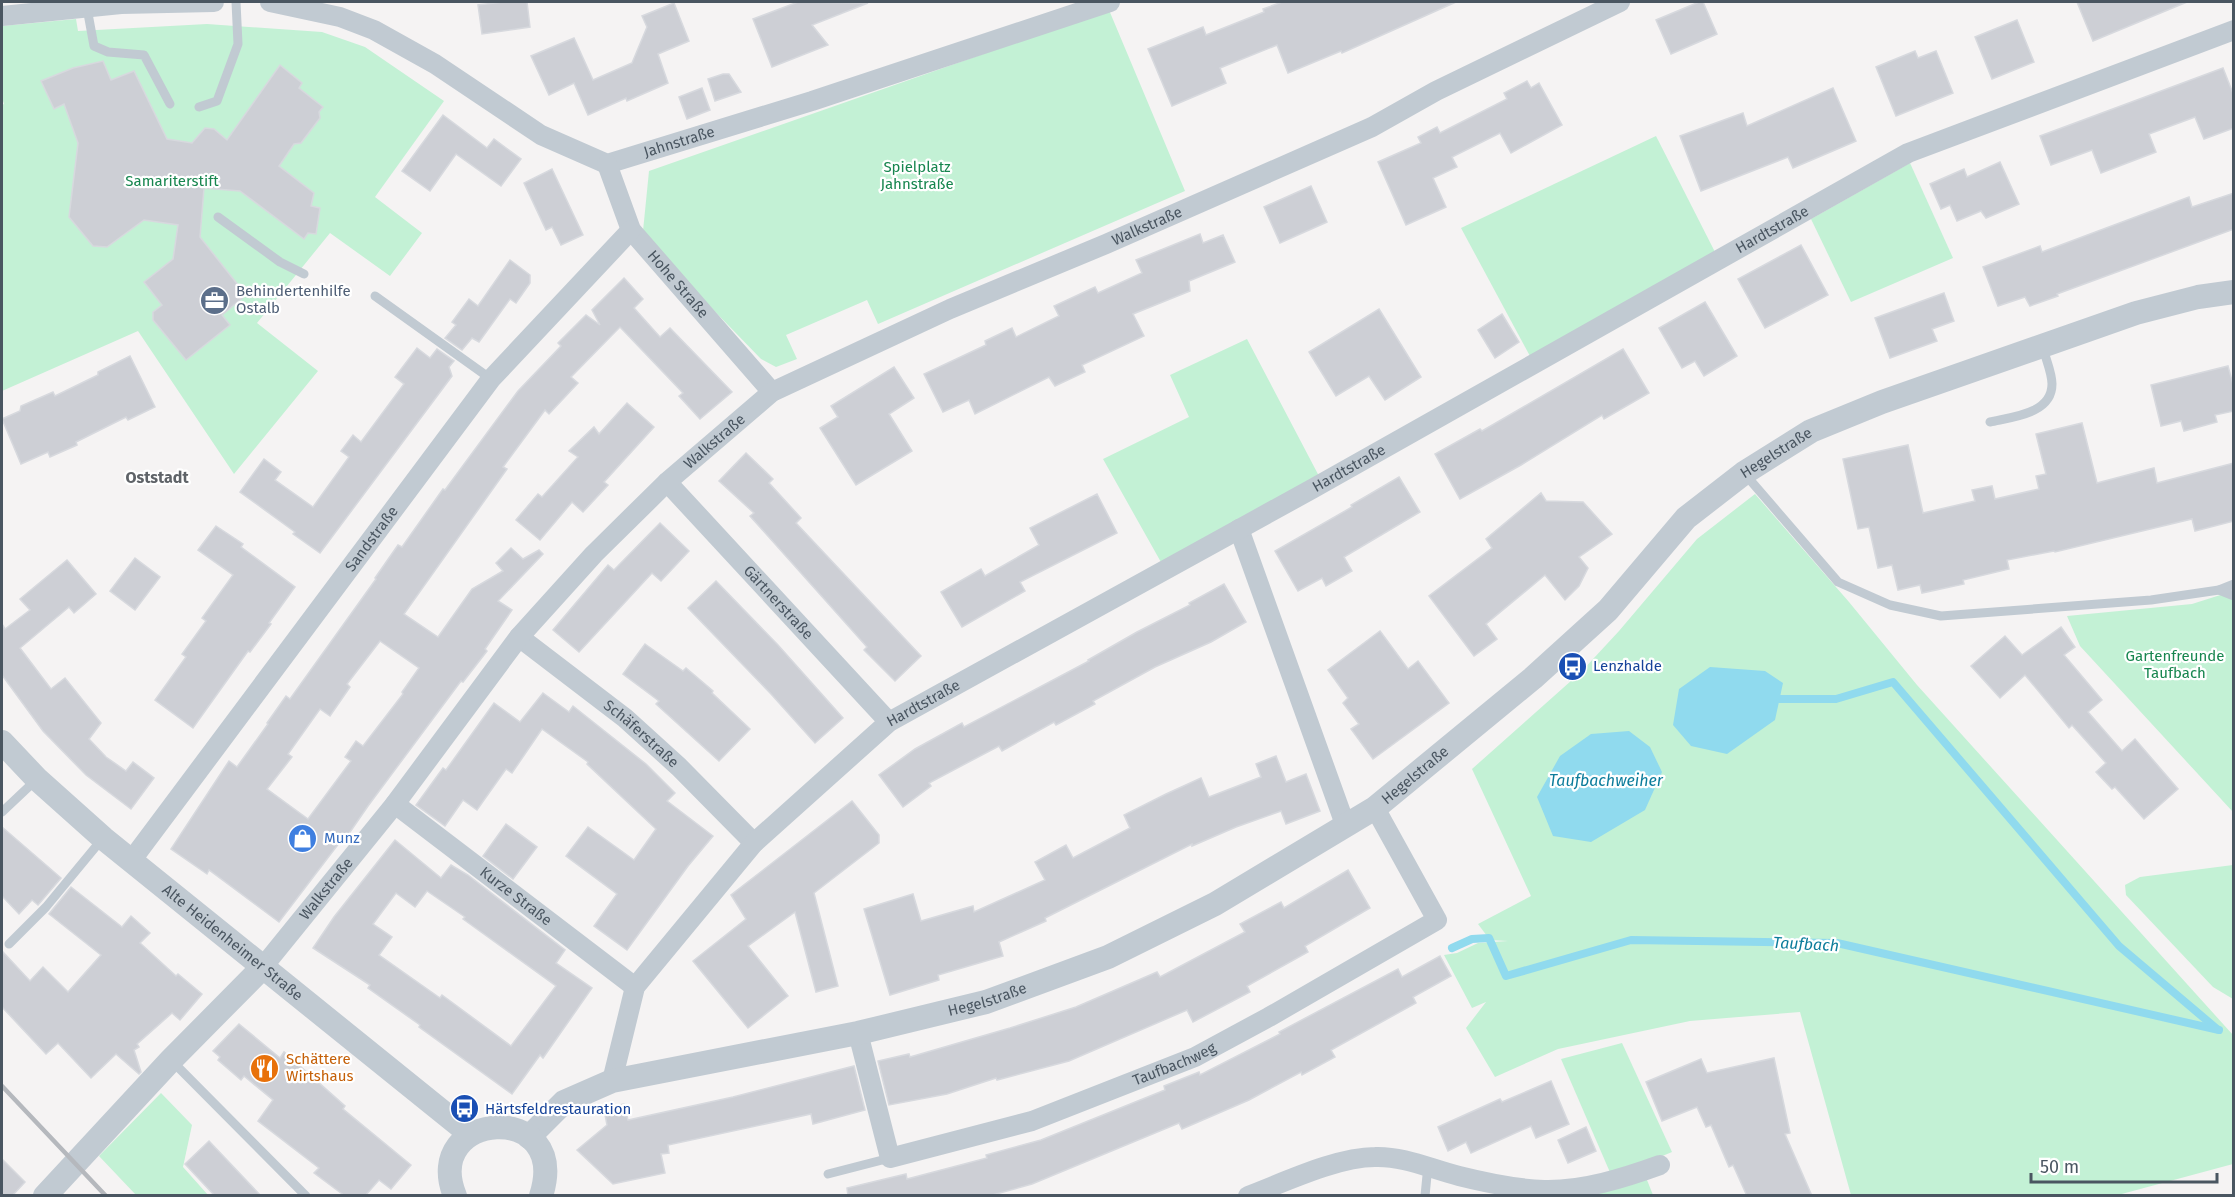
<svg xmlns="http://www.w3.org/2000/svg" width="2235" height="1197" viewBox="0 0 2235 1197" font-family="'Fira Sans',sans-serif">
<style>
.green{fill:#c3f1d5}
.water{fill:#90daee}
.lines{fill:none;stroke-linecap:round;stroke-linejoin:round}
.stream{stroke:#90daee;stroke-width:8}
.building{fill:#cdcfd5;stroke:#d7d9de;stroke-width:1.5;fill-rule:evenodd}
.service{stroke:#c1cad2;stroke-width:9}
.minor{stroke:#c1cad2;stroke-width:20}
.tertiary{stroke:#c1cad2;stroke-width:24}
.rail{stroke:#b5b8bd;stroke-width:4.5}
.labels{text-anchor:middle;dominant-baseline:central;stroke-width:4.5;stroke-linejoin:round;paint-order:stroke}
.street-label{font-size:15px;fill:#4a5661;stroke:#fff}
.park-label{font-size:15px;fill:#17864f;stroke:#fff}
.service-label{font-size:15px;fill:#4e5e75;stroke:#fff;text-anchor:start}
.transit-label{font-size:15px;fill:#164399;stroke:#fff;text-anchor:start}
.shop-label{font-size:15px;fill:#366cbe;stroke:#fff;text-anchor:start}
.food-label{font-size:15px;fill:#c56008;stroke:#fff;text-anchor:start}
.neighbourhood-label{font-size:16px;font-weight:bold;fill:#5f6368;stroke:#fff}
.water-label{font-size:16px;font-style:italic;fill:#0c7c9b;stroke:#fff}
</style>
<rect width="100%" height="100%" fill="#f5f3f3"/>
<g class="green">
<path d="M1109,10L1185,191L878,324L867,300L786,335L797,359L776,367L761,359L697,293L643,231L649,171Z"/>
<path d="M76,19L78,31L207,24L322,32L365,47L444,101L375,197L422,233L390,276L330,233L257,323L318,371L234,474L138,331L2,391V105L4,104L2,98V26Z"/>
<path d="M1656,136L1716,254L1531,358L1461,228Z"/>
<path d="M1910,163L1953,258L1851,302L1811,219Z"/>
<path d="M1247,339L1320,478L1162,564L1103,459L1189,417L1170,375Z"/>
<path d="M1755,494L1849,602L1917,685L2233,1035V1164L2118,1195H1851L1800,1012L1690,1021L1558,1049L1495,1077L1466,1028L1486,1002L1472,1008L1444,955L1457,953L1478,943L1508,941L1490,940L1478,924L1531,896L1472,769L1581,672L1619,631L1697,539Z"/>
<path d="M2233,591V812L2080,646L2067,616L2192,604Z"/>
<path d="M2233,865H2234L2233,999L2213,987L2126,895L2125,885L2140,877Z"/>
<path d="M1622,1043L1672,1152L1612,1177L1561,1059Z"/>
<path d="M161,1093L192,1125L183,1167L208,1195H136L99,1156Z"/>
<path d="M1645,1175L1653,1195L1579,1196Z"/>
</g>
<g class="water">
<path d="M1710,667L1765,671L1783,683L1775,720L1727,754L1691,746L1673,725L1679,689Z"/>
<path d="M1629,731L1650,747L1662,772L1645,810L1591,842L1553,836L1537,797L1560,756L1591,734Z"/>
</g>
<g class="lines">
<g class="stream">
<path d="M1780,699H1836L1893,682L2119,946L2217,1029"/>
<path d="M1452,948L1472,939L1489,938L1506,976L1631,940L1837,943L2219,1030"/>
</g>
</g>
<g class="building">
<path d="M503,2H527L530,27L482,34L478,5Z"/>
<path d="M798,2L868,3L812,25L828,45L772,67L753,19Z"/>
<path d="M1282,2H1456L1342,53L1341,51L1288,73L1277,45L1220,68L1226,83L1172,106L1148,49L1203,27L1206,35L1264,12L1263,9Z"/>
<path d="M1699,2H1703L1717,34L1671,54L1656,20Z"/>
<path d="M2077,2H2187L2093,41Z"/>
<path d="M674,3L689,41L658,54L668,83L627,101L626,98L588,115L574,83L549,95L531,56L574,38L593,80L632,63L647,27L642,16Z"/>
<path d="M2017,20L2034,62L1992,79L1975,37Z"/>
<path d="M1915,51L1918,58L1936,51L1953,93L1896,116L1876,67Z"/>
<path d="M103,61L111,80L134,71L167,139L192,143L205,128L214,129L227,140L280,65L302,83L299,88L323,107L319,112L320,118L301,143L294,144L279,166L314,193L311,206L320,208L316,234L308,233L304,239L240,191L204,188L200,237L246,295L222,315L230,325L186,360L153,320V312L162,305L144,282L173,259L178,225L144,220L107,247L93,246L69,217L78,143L64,104L54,109L41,81L73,68Z"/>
<path d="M2223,68L2234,96V128L2204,139L2195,117L2149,134L2156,152L2101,173L2092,150L2051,165L2040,136Z"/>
<path d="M723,74H729L741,92L715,101L708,79Z"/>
<path d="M1527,81L1531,88L1539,83L1562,125L1511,153L1500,133L1452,157L1457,167L1433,178L1446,207L1406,225L1378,162L1421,143L1418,137L1437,127L1440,133L1507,99L1504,93Z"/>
<path d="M702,88L710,110L687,119L679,97Z"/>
<path d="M1833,88L1856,141L1793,168L1788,157L1701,191L1680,136L1743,113L1747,126Z"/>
<path d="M443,115L487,148L494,139L521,159L501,186L456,154L430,191L402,171Z"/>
<path d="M2000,162L2019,204L1986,218L1981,211L1957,221L1950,205L1941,209L1930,184L1964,169L1967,177Z"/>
<path d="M552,169L583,235L561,245L552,227L546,230L524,183Z"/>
<path d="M1311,186L1327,222L1280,243L1264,207Z"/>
<path d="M2234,193V229L2057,294L2058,296L2030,306L2025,297L1998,306L1983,267L2040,246L2042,252L2189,197L2192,207Z"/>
<path d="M1200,234L1203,243L1223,235L1235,262L1189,281L1190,291L1133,314L1144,336L1082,365L1085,372L1055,386L1049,377L975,414L969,400L943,412L924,374L986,345L985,341L1012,328L1016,337L1059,316L1054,306L1095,287L1098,293L1142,273L1136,260Z"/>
<path d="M1801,245L1828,295L1765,328L1738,279Z"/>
<path d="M510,260L530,275V283L516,303L510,299L479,342L472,338L462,350L445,338L456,325L452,322L469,299L478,306Z"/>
<path d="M624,278L643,299L634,308L660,337L670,328L732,392L700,419L679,396L683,393L620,327L571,377L578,383L549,414L545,410L503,467L507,469L404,614L438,637L472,589L503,571L496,563L511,548L523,559L539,550L543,554L498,601L512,610L485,649L487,651L463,682L461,681L368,806L348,835L346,834L279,922L209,870L207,874L171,849L229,761L237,767L268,724L267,723L286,696L290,699L376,579L375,578L398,545L402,547L443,489L445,490L518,391L561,346L558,343L586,315L600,325L592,310ZM380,641L419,668L402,692L403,694L363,746L356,741L345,757L351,761L308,819L267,789L292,757L288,754L320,709L330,716L350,687L347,684Z"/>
<path d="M1944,293L1954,321L1932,329L1937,341L1890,358L1875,318Z"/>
<path d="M1705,302L1737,356L1704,376L1695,361L1682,368L1659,328Z"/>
<path d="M1379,309L1421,377L1385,400L1369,376L1336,396L1309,352Z"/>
<path d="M1502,314L1519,342L1495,358L1478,330Z"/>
<path d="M417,348L430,358L437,349L454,361L449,367L452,376L320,553L293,534L295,532L240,492L264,459L281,472L275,480L313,507L349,457L341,451L353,435L361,442L404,384L395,377Z"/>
<path d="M1623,349L1649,393L1604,419L1602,415L1521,465L1460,499L1435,454L1480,429L1482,431Z"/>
<path d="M130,356L155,407L128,420L126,417L76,442L77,445L50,457L48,452L21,464L2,419L20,411L21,406L53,392L55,396L98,375V372Z"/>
<path d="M2228,366L2234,388V411L2215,415L2217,422L2184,431L2181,421L2161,426L2151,385Z"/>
<path d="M894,367L914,398L889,414L912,451L856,485L820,428L838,417L831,406Z"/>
<path d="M627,403L654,427L604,482L608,485L583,512L572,502L540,540L516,520L538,494L542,497L578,457L569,451L594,427L599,434Z"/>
<path d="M2082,423L2097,483L2154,468L2157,483L2234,463V521L2195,531L2192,519L2055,552L2054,551L2007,560L2009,569L1963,580L1964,584L1922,593L1920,585L1898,590L1892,565L1878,568L1869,527L1858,529L1843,459L1908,445L1923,513L1975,501L1972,490L1992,486L1995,499L2039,489L2036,476L2046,474L2036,434Z"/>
<path d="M746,453L773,479L769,483L801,518L796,523L921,656L895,681L864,650L867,647L750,516L754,513L719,481Z"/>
<path d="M1399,477L1420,512L1344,557L1352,571L1326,586L1322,578L1298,591L1275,551L1352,507L1351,505Z"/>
<path d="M1541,493L1546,501L1583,502L1612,534L1579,557L1588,568L1579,586L1565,600L1545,575L1486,624L1497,639L1474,656L1429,596L1492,548L1486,539Z"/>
<path d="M1097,494L1117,533L1020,582L1025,591L962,627L941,592L981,569L985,576L1039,545L1030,528Z"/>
<path d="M660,523L689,551L661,581L652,573L579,652L553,630L608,565L614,570Z"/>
<path d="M216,526L243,544L241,547L295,587L269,623L271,624L250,652L248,651L193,728L155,700L186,657L182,654L206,621L202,618L233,575L198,550Z"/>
<path d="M135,558L160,577L135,610L110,591Z"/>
<path d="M67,560L96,594L74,613L69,607L20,648L51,689L65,678L101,723L89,739L106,757L126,771L133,762L154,778L131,809L86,775L43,731L2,675V624L5,629L30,610L20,599Z"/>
<path d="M716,581L778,645L843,718L815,743L771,694L688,608Z"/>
<path d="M1224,584L1246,622L1211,642L1155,667L1093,701L1095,704L1056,725L1054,722L1002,751L999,746L929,783L931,786L903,807L879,775L915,749L962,723L964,727L1089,661L1088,660L1137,632L1190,605L1189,603Z"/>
<path d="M2061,627L2075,647L2064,655L2102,700L2088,712L2122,751L2135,739L2178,789L2144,819L2115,787L2112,789L2096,772L2106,763L2072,725L2069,728L2025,675L2000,698L1971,666L2005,636L2022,655Z"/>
<path d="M1380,631L1408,669L1418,661L1449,703L1373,759L1351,729L1359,724L1343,703L1348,698L1328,670Z"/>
<path d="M645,644L683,671L686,668L713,691L712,693L750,729L719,761L656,704L659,701L623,674Z"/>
<path d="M543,693L569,712L573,706L646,764L675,793L667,801L713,836L688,866L627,950L594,926L617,894L566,856L588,827L634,860L656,829L587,764L588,762L542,729L512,773L506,769L477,810L463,800L445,826L416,805L443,768L446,770L494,703L520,722Z"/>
<path d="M1276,756L1286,782L1306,774L1320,811L1286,824L1281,811L1236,827L1192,846V844L1045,918L1046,921L999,942L1003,956L938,975L939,980L890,995L864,909L913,894L921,921L973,906L974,912L1045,880L1035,862L1066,845L1073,858L1130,828L1124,815L1166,794L1201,778L1209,797L1261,777L1256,764Z"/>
<path d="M852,801L879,835V843L814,893L838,986L816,992L795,912L748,946L788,996L748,1028L693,961L746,919L731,895Z"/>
<path d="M506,824L537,847L513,879L483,856Z"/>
<path d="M2,827L61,878L38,905L32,900L19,914L2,896Z"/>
<path d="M395,840L441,878L451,865L468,875L565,950L556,963L592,988L543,1058L540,1055L512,1094L419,1027L420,1025L368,988L370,985L313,948L334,917ZM427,891L465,917L463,919L556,986L511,1046L442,995L440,998L379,955L392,937L373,924L396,893L415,907Z"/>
<path d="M1348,870L1370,908L1305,946L1308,952L1247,986L1250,992L1193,1022L1187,1010L1069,1061L997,1080L996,1078L947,1094L889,1105L878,1061L909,1054L910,1057L1010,1028L1076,1007L1157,972L1160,977L1245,932L1240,924L1281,902L1284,908Z"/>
<path d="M71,887L122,927L131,916L150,933L140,943L176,976L178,974L202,994L180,1020L172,1013L137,1044L139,1047L134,1050L141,1072L139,1074L116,1054L91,1078L58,1043L46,1054L2,1007V951L30,981L43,967L68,992L101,955L49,914Z"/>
<path d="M1440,956L1451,976L1413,997L1416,1003L1331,1050L1335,1057L1302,1075L1301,1072L1249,1100L1182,1129L1179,1123L1032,1184L989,1196H848L847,1188L906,1174L907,1179L987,1158L986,1155L1041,1140L1165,1090L1164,1086L1199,1072L1200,1075L1280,1034L1279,1032L1398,969L1402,977Z"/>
<path d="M239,1024L280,1058L284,1052L345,1106L343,1109L411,1165L391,1189L379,1180L365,1196H345L314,1173L319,1168L258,1121L273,1100L244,1076L241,1080L218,1060L220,1057L213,1051Z"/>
<path d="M1774,1058L1790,1133L1785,1134L1812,1196H1747L1733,1165L1729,1167L1711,1125L1706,1127L1697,1107L1662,1121L1646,1082L1701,1059L1707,1073Z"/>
<path d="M854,1066L865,1110L813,1124L811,1114L668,1145L669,1153L661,1154L665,1173L613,1184L577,1150L607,1125L604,1109L624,1104L628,1120L733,1097Z"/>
<path d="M1551,1081L1569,1124L1536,1138L1531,1126L1471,1153L1466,1142L1448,1151L1438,1127L1500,1099L1502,1102Z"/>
<path d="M1586,1127L1596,1151L1568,1163L1558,1140Z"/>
<path d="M209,1141L261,1196H215L185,1164Z"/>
<path d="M2,1159L25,1182L12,1196H2Z"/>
</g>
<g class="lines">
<g class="service">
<path d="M87,8L94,46L108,52L144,55L170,104"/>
<path d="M199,107L217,101L238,44L236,2"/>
<path d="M218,217L280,262L304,274"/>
<path d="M375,296L491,379"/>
<path d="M1990,422C2012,417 2052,414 2052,384C2052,372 2045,358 2043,347"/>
<path d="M1744,473L1838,582L1890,605L1941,616L2151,600L2219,590L2234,584"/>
<path d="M2219,590L2234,596"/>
<path d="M2,812L37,779"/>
<path d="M9,944L46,907L103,838"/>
<path d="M171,1060L306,1196"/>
<path d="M828,1174L890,1158"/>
<path d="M1425,1196L1428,1165"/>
</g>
<g class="minor">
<path id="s1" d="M270,2L340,17L374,30L435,64L541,135L607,164L812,101L1110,2"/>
<path d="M2,16L121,4L214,2"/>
<path id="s2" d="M607,164L631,230L772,392"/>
<path id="s3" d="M667,482L889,722"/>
<path d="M1239,529L1346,827"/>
<path id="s4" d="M519,637L625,718L679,767L754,843"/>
<path id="s5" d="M395,804L635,987"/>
<path id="s6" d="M131,861L491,379L631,230"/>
<path id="s7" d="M262,968L395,804L519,637L594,554L667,482L772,392L950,309L1106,244L1372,127L1436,91L1620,2"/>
<path id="s8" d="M858,1033L890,1158L1032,1121L1195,1057L1269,1017L1437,920L1375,808"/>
<path id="s9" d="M612,1081L635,987L754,843L889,722L1312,489L1908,153L2234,30"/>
<path d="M1248,1196C1285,1182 1337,1157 1375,1157C1404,1156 1431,1169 1459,1176C1487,1183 1515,1189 1544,1190C1583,1191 1624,1178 1660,1165"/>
</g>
<g class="tertiary">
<path id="s10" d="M2,742L37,779L103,838L470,1134"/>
<path id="s11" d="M529,1137L564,1102L612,1081L858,1033L986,1002L1108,957L1215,904L1375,808L1533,678L1608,610L1686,518L1744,473L1811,431L1882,402L2136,313L2198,297L2234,292"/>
<path d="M45,1196L171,1060L262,968"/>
<path d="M455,1196C420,1110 572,1099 541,1196"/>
</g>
<path class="rail" d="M2,1086L106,1196"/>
</g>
<defs>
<symbol id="office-disc" viewBox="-11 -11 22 22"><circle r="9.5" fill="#5c6f8a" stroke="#fff"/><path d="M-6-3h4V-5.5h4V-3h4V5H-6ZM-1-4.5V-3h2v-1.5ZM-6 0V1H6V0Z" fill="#fff"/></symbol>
<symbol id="bus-disc" viewBox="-11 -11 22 22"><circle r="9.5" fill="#1a4fb4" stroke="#fff"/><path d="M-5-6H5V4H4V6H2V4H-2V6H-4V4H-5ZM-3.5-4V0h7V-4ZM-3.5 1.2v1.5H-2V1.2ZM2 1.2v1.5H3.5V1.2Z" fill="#fff"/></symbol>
<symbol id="shop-disc" viewBox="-11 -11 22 22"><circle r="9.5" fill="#3f7fe0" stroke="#fff"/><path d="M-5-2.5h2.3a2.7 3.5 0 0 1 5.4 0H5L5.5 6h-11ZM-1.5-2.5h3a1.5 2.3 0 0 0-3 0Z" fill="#fff"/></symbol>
<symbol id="restaurant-disc" viewBox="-11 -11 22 22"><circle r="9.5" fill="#e8710a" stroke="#fff"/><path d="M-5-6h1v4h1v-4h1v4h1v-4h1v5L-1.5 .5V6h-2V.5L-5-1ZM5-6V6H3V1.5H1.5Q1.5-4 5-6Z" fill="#fff"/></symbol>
</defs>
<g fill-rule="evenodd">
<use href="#office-disc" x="198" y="284" width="33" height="33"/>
<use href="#bus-disc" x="1556" y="650" width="33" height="33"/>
<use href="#shop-disc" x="286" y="822" width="33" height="33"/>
<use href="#restaurant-disc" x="248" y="1052" width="33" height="33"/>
<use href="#bus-disc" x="448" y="1092" width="33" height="33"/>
</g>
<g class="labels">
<g class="street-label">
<text stroke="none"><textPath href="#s1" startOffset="453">Jahnstraße</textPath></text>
<text stroke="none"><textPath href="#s7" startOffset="1182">Walkstraße</textPath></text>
<text stroke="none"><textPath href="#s9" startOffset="1476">Hardtstraße</textPath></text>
<text stroke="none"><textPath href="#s2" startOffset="142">Hohe Straße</textPath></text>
<text stroke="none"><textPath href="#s7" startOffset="696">Walkstraße</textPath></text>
<text stroke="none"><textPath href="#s11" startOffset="1458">Hegelstraße</textPath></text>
<text stroke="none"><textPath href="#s9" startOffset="990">Hardtstraße</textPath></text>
<text stroke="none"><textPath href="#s6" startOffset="402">Sandstraße</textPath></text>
<text stroke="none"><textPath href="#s3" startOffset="164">Gärtnerstraße</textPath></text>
<text stroke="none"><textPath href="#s9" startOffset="504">Hardtstraße</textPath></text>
<text stroke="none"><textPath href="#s4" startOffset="156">Schäferstraße</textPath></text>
<text stroke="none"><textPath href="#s11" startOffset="972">Hegelstraße</textPath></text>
<text stroke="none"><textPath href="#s7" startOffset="102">Walkstraße</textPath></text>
<text stroke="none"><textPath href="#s5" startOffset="152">Kurze Straße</textPath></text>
<text stroke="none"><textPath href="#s10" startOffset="306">Alte Heidenheimer Straße</textPath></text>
<text stroke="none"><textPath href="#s11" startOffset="486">Hegelstraße</textPath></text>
<text stroke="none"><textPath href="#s8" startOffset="429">Taufbachweg</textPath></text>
</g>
<g class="park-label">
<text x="917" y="167">Spielplatz<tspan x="917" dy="17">Jahnstraße</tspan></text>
<text x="172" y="181">Samariterstift</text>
<text x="2175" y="656">Gartenfreunde<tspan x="2175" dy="17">Taufbach</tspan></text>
</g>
<g class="service-label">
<text x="236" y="291">Behindertenhilfe<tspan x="236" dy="17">Ostalb</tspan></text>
</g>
<g class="transit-label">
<text x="1593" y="666">Lenzhalde</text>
<text x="485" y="1109">Härtsfeldrestauration</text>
</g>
<g class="shop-label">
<text x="324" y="838">Munz</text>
</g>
<g class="food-label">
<text x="286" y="1059">Schättere<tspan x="286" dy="17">Wirtshaus</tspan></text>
</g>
<g class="neighbourhood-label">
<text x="157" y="477">Oststadt</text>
</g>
<g class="water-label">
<text x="1606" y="780">Taufbachweiher</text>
<text transform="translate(1806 944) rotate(3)">Taufbach</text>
</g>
</g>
<rect width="2235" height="1197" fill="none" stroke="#4a5661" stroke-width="6"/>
<path d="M2031 1173v9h186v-9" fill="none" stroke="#4a5661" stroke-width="3"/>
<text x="2040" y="1173" font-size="18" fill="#4a5661" stroke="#ffffff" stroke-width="4.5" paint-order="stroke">50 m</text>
</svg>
